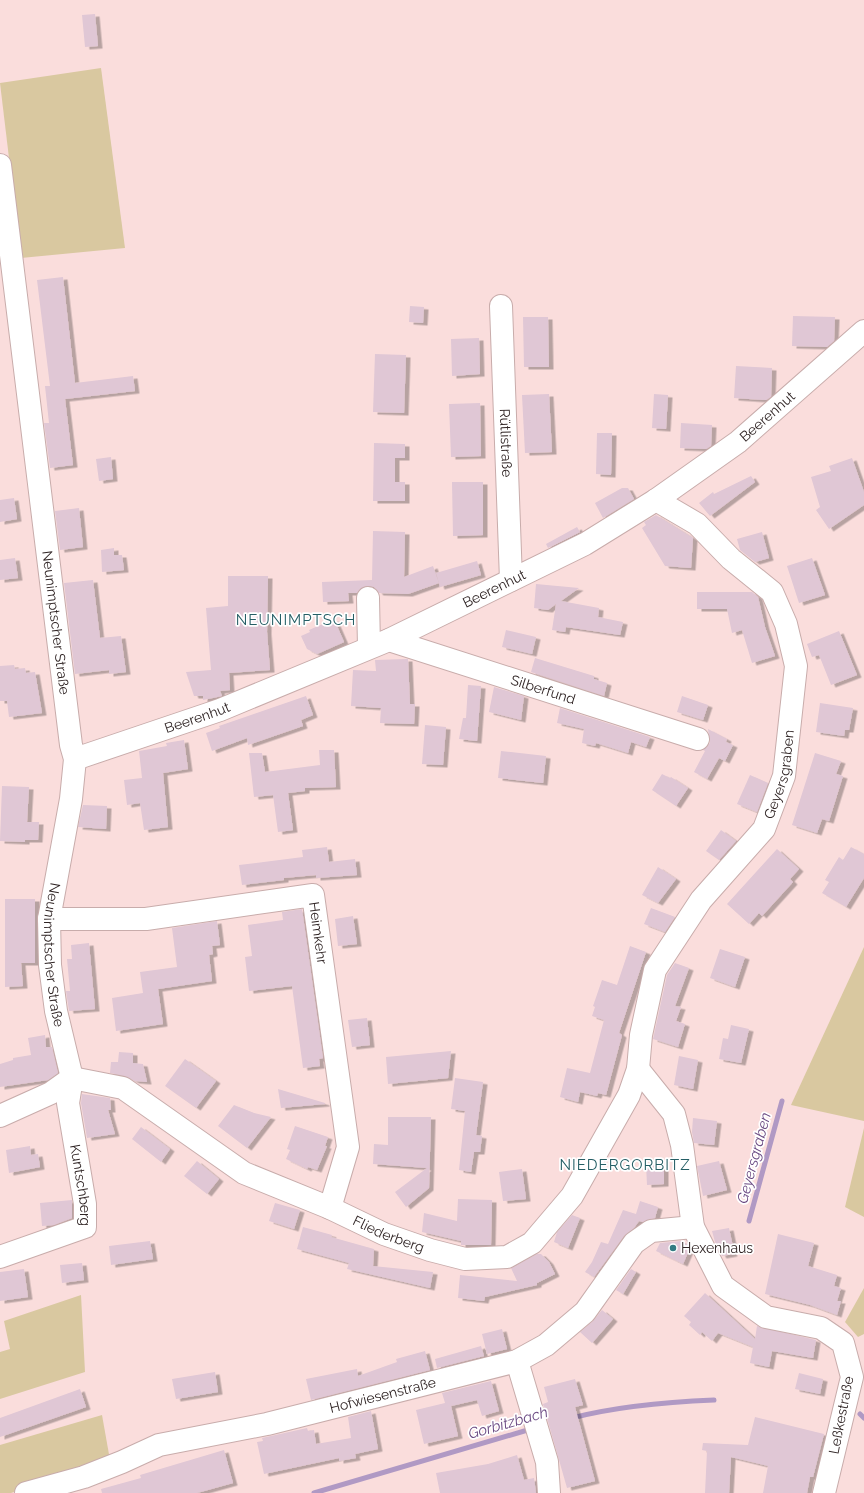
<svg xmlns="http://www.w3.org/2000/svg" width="864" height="1493" viewBox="0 0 864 1493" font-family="Raleway,sans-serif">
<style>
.green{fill:#d9c8a0}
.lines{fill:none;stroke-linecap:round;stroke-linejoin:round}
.stream{stroke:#b099c4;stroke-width:5}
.building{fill:#e0c7d5;filter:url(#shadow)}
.minor-casing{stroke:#c8acab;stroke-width:24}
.minor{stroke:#fff;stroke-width:22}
.poi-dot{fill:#337b83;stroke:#fff;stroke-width:1.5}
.labels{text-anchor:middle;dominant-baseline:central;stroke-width:3.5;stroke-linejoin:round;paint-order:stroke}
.street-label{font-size:14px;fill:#2f2424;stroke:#fff}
.poi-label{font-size:14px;fill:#2f2424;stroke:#fff;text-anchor:start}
.neighbourhood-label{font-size:15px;letter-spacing:1px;fill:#255e65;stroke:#fff}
.water-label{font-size:15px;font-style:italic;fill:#684780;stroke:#fff}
</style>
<defs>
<filter id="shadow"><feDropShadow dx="4.5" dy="2.5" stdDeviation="0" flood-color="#0004"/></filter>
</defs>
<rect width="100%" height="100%" fill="#fadddc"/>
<g class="green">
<path d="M101,68L125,248L21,258L0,83Z"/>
<path d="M864,947V1121L791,1105Z"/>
<path d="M864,1128V1217L845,1207Z"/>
<path d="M864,1288V1334L858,1337L845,1322Z"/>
<path d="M81,1295L85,1372L0,1399V1352L10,1349L4,1321Z"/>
<path d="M102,1415L110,1460L11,1493H0V1445Z"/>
</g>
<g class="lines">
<g class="stream">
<path d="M749,1221L782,1101"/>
<path d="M860,1414L864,1418"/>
<path d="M572,1418C618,1406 666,1402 714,1400"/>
<path d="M314,1493L531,1429"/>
</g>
</g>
<g class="building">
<path d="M95,14L98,46L85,47L82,15Z"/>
<path d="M63,277L75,383L133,376L135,391L65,399L73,465L50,468L44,423H49L45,386H50L37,280Z"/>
<path d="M410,306L424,307L423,323L409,322Z"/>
<path d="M793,316L835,317L834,341L827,347L792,346Z"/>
<path d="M523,317H548L549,367H524Z"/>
<path d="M479,338L480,374L452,376L451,339Z"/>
<path d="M375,354L406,355L404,413L373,412Z"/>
<path d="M736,366L772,368L771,397L766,400L734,398Z"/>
<path d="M549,394L552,452L525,453L522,395Z"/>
<path d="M654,394L668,395L666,429L652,428Z"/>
<path d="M480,403L481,456L451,457L449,404Z"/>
<path d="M681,423L712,425L711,446L706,449L680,448Z"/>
<path d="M597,433H612L611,475L596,474Z"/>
<path d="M374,443L405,444V458H395V482H405V501H373Z"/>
<path d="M111,457L113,479L99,481L96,459Z"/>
<path d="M852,458L864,492V505L829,529L816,510L820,507L811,477L831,471L829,466Z"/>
<path d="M751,476L755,482L710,516L699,503L713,492L714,494Z"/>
<path d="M452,482H483V535L453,536Z"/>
<path d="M622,488H628L634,499L603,518L595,503Z"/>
<path d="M14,498L17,519L0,522V500Z"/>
<path d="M79,508L83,547L60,550L55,511Z"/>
<path d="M656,515L693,538L691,568L665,566L642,528L646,525L644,522Z"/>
<path d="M577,527L580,532L548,548L546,544Z"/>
<path d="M373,531L405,532L404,577L433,566L439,583L408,594L379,593L374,587L367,586L361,588L357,593H348L349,601L323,602L322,582L372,580Z"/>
<path d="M762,532L769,558L755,562L740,550L737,539Z"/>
<path d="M114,548V555H122L124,570L102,572L101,550Z"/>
<path d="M15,558L18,578L0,580V560Z"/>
<path d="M812,558L825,595L799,603L787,566Z"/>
<path d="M477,561L481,575L440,587L436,573Z"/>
<path d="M228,576H268L267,632L270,670L229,673L230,690L220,691L222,696L203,700V696H194L186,672L211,670L206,608L228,606Z"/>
<path d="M93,580L100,638L121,636L126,672L109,674V670L75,674L64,583Z"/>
<path d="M536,584L579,588L561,601L599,608L598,617L623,622L620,635L566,627L565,632L552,630L556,604L548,610L534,608Z"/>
<path d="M697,592H752L758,597L765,627L775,656L752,663L742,630L732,633L727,609H697Z"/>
<path d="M334,619L344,642L317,654L307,649L301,636L310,632L309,630Z"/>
<path d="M506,630L536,637L532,654L502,647Z"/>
<path d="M839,631L857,675L831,685L819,655L812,657L807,644Z"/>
<path d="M535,658L594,676V679L607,683L604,696L531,672Z"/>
<path d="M406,659H408L410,704H415L414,724L380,723L381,708L351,706L353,670L376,671L375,660Z"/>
<path d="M14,665L15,669L25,668L26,673L35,672L42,713L9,717L7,701H0V666Z"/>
<path d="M468,685L481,686L477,741L459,739L463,718H466Z"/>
<path d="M494,687L524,696L521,720L489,712Z"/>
<path d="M306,696L313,715L301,720L303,726L248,745L247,738L212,751L206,733L220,728L219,726Z"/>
<path d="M682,696L708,705L703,720L677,712Z"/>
<path d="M820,703L853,708L849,730H845L844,736L816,732Z"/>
<path d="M560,708L650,737L646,747L631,742L628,753L596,743L595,746L582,743L584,729L557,723Z"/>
<path d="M425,725L446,727L443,765L422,764Z"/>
<path d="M708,729L727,739L726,742L733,745L725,761L719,758L707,779L694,772L705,751L703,750L710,743Z"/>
<path d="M184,740L188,769L163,773L168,827L144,830L140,803L127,805L124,780L142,778L139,751L167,746L166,743Z"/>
<path d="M319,750H334L336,787L305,788V791L288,793L293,830L278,832L273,795L254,797L249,753H262L265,772L320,765Z"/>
<path d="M501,751L546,756L543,783L498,778Z"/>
<path d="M815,753L841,761L836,774L843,776L829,821L822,819L817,833L792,825Z"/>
<path d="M662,774L670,778L671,777L688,788L676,806L652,790Z"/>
<path d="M750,775L768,783L757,812L737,804Z"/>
<path d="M2,786L29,787L27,822H39L38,840H25V842L0,841Z"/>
<path d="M83,805L107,806L106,829L78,827Z"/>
<path d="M721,830L736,841L719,860L706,851Z"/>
<path d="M327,847L329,862L355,859L357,875L316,878V875L284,878V880L242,885L239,865L303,857L302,850Z"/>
<path d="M851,847L864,854V878L846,907L822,893L829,882L825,880L839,857L843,860Z"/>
<path d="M777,849L799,869L790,879L793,882L762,916L759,913L749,924L727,904Z"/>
<path d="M658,867L676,879L658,903L642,895Z"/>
<path d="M5,899H35V963H21L23,986L5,987Z"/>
<path d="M651,908L675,917L665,932L644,924Z"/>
<path d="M302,909L323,1058L319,1059L320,1066L303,1068L292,986L249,991L245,957L252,956L248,925L283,920L282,912Z"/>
<path d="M353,916L357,944L338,946L335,919Z"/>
<path d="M217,921L220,945L212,946L213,954L209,955L212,981L158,989L163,1024L116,1031L112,998L143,993L140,972L177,967L172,928Z"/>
<path d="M89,943L95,1009L69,1011L66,991H70L67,959H72L71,945Z"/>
<path d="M630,946L646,952L619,1033L622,1035L606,1095L598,1093L597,1096L580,1092L578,1102L560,1097L567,1068L590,1073L604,1020L592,1016L595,1007L593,1006L602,980L617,985Z"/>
<path d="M720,949L745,957L735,987L710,978Z"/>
<path d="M675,963L689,968L675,1006L681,1007L676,1021L685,1024L678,1047L653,1039L667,975Z"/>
<path d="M367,1018L370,1045L352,1047L348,1020Z"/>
<path d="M731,1025L749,1029L741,1063L719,1059L723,1038L728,1039Z"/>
<path d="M45,1035L46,1047H52L58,1073L48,1080L0,1087V1064L13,1060V1058L31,1055L28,1038Z"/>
<path d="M451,1051L448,1078L388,1084L386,1057Z"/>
<path d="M119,1052L133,1053V1063L143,1064L147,1082L135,1081L125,1076L110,1073L111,1062H118Z"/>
<path d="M679,1056L698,1060L693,1089L674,1085Z"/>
<path d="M185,1059L216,1081L196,1108L165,1086Z"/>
<path d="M455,1078L483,1082L476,1135L482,1136L480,1152H474L471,1172L459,1170L465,1111L451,1109Z"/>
<path d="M278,1089L325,1103V1104L281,1108Z"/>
<path d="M82,1094L110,1098L111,1110H108L115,1134L87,1138L81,1103Z"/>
<path d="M234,1105L254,1113L271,1117L247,1148L218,1126Z"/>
<path d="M388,1117H431L429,1188L406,1207L395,1192L427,1168L373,1164L374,1144L388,1145Z"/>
<path d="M693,1118L717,1121L714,1145L694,1143L692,1132Z"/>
<path d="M295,1126L328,1137L325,1146H327L317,1170L308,1167L307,1169L286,1159L290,1150L287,1149Z"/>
<path d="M141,1127L170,1149L161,1162L132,1139Z"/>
<path d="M30,1146L31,1155L38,1154L40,1167L9,1173L6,1150Z"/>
<path d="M197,1161L219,1179L207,1194L184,1176Z"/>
<path d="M719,1161L727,1190L703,1196L697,1166Z"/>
<path d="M664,1163V1184L647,1185L646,1164Z"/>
<path d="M522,1169L526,1199L503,1201L499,1172Z"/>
<path d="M458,1199L492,1200L491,1245H461V1241L422,1232L424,1213L457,1221Z"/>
<path d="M72,1200V1218L54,1225L42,1226L40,1203Z"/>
<path d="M640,1201L658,1207L655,1218L643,1222L639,1221L634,1228L624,1236L594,1277L585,1272L592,1262L601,1242L608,1244L623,1210L636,1214Z"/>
<path d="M275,1203L300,1210L294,1229L269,1221Z"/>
<path d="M572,1215L580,1218L568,1248L554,1242L557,1232Z"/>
<path d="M303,1227L332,1235L331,1237L374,1249L373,1266L433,1272L430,1288L347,1269L349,1263L297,1249Z"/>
<path d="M729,1228L733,1247L731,1248L733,1254L722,1256L715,1242L712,1231Z"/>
<path d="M778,1234L814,1243L808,1266L837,1275L834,1286L841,1288L837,1301H841L837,1315L810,1305L765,1294Z"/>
<path d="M150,1241L153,1259L111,1265L109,1246Z"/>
<path d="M681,1241L687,1244L690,1248L683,1264L656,1251L660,1243Z"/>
<path d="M537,1254H541L549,1262L555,1274L537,1283V1285L485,1297L484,1301L458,1298L460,1275L517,1281L511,1268Z"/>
<path d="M82,1263L84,1280L62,1283L60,1265Z"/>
<path d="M24,1269L28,1297L0,1301V1272Z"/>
<path d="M631,1269L636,1272L623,1294L616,1290Z"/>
<path d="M705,1293L755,1339L757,1326L816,1340L813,1358L772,1351L769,1367L750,1363L753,1347L718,1333L712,1341L702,1332L700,1335L689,1325L691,1322L684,1316Z"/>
<path d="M602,1310L613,1319L592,1343L580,1332L593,1321Z"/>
<path d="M502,1329L507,1349L487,1354L482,1334Z"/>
<path d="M481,1346L484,1356L437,1368L435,1359Z"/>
<path d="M425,1351L430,1370L311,1400L306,1379L357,1369L358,1376L397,1362L396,1359Z"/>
<path d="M215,1372L218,1392L176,1399L172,1379Z"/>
<path d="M799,1373L823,1379L820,1394L795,1389Z"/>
<path d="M575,1379L583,1405L575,1407L595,1481L567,1488L543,1404L548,1402L544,1387Z"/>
<path d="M491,1381L499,1411L482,1416L477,1400L451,1406L458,1436L424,1444L416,1410L445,1403L442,1393Z"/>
<path d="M80,1389L86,1407L0,1437V1418Z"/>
<path d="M371,1411L378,1449L355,1454L356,1458L339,1461V1458L264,1474L257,1442L263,1441L262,1438L307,1428L308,1431L314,1430L316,1444L351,1438L348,1417Z"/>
<path d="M755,1417L824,1434L813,1477H810L807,1493H763L768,1466L731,1457L729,1493H705L707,1451L702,1450L703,1443L748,1445Z"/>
<path d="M224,1450L233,1483L197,1493H102L101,1489L141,1478L140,1475Z"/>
<path d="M517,1455L524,1480L534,1478L536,1493H440L436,1473L488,1464Z"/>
</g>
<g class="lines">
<defs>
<g id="minor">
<path id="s1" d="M0,165L71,745L75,759L71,799L49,919L50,965L56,1011L72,1078L68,1103L85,1204V1227L0,1257"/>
<path id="s2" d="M501,306L511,580"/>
<path d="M368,598L369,647"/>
<path id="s3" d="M389,640L698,739"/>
<path id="s4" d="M75,759L220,710L389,640L585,544L656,500L738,442L864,331"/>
<path id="s5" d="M49,919H146L313,895L348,1147L330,1208"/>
<path d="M638,1069L674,1114L682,1145L693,1227L723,1286L766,1317L821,1328L843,1343L852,1377L824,1493"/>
<path id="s6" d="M72,1078L123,1088L244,1173L330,1208L384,1234L430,1250L465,1259L507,1257L532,1243L572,1196L629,1095L638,1069L641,1035L655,970L701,900L764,829L784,776L796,666L786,624L772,592L731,559L697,524L656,500"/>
<path d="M0,1116L51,1093L72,1078"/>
<path d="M517,1361L547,1462L549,1493"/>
<path id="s7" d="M26,1493L84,1477L122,1462L159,1445L267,1424L517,1361L546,1345L585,1312L634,1243L651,1231L693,1227"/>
</g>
</defs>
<use href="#minor" class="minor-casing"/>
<use href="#minor" class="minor"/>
</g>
<circle class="poi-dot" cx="673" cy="1248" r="4"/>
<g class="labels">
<g class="street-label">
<text stroke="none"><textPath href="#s4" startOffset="777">Beerenhut</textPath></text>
<text stroke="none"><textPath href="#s2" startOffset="137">Rütlistraße</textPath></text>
<text stroke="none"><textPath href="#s4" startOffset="453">Beerenhut</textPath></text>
<text stroke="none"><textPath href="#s1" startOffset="461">Neunimptscher Straße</textPath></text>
<text stroke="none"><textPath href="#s3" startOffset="162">Silberfund</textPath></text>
<text stroke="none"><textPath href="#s4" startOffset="129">Beerenhut</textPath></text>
<text stroke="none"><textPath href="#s6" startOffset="1050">Geyersgraben</textPath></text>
<text stroke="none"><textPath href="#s5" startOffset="304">Heimkehr</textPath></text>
<text stroke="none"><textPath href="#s1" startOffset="797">Neunimptscher Straße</textPath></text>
<text stroke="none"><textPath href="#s1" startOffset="1031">Kuntschberg</textPath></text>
<text stroke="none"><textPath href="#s6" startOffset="357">Fliederberg</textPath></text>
<text stroke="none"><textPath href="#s7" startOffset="371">Hofwiesenstraße</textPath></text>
<text transform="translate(841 1415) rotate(-79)">Leßkestraße</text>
</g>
<g class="poi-label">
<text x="681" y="1248">Hexenhaus</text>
</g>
<g class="neighbourhood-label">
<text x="296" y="620">NEUNIMPTSCH</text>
<text x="625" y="1165">NIEDERGORBITZ</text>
</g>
<g class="water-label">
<text transform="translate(754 1158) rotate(-75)">Geyersgraben</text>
<text transform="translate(508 1423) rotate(-16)">Gorbitzbach</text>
</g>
</g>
</svg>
